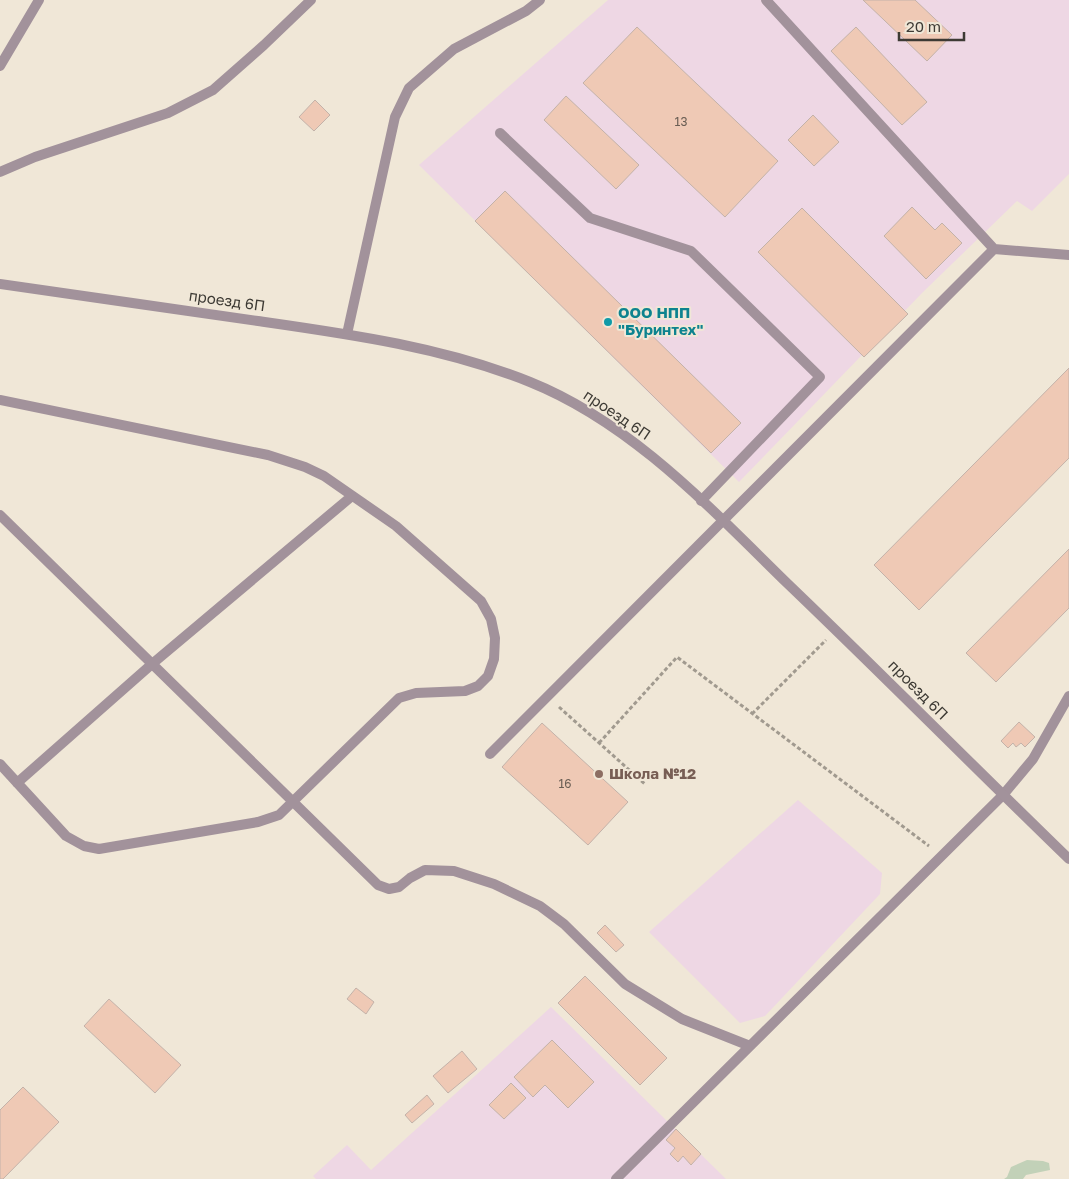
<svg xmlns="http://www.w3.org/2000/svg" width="1069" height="1179" viewBox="0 0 1069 1179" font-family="'Golos Text',sans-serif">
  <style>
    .industrial { fill: #eed7e4 }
    .green { fill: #c2d1b8 }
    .building { fill: #efc9b5; stroke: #c3b2a9 }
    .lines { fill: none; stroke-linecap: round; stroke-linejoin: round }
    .path { stroke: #a19a8f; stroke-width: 3; stroke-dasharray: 4 2.5; stroke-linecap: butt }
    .service { stroke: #a2929b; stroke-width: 10 }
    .minor { stroke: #a2929b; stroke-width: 10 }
    .culture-dot { fill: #0f9aa8; stroke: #f0e7d7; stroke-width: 2 }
    .education-dot { fill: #8d6e63; stroke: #f0e7d7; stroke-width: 2 }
    .labels { text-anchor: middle; stroke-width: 4; stroke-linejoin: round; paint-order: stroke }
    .number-label { font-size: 12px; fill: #6a5e54 }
    .street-label { font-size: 15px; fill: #3d3a34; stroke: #f0e7d7 }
    .culture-label { font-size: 15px; font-weight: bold; fill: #0d838f; stroke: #f0e7d7; text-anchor: start }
    .education-label { font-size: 15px; font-weight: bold; fill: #785e54; stroke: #f0e7d7; text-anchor: start }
  </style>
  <rect width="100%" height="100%" fill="#f0e7d7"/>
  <!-- industrial -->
  <path class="industrial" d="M608 0H1069V174L1032 211 1017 201 923 292 739 482 419 165Z
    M798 800 882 873 880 894 765 1016 740 1023 649 932Z
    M551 1007 726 1179H316L313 1176 347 1145 371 1170Z"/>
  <!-- green -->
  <path class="green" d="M1027 1160 1043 1161 1049 1163 1050 1170 1026 1175 1023 1179H1004L1007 1177 1011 1167Z"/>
  <!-- building -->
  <path class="building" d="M863 0H915L952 35 927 61Z
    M637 27 778 161 725 217 583 83Z
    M856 27 927 102 902 125 831 51Z
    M566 96 639 165 616 189 544 120Z
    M315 100 330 115 314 131 299 117Z
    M813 115 839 142 814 166 788 140Z
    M505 191 741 423 711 453 475 221Z
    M912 207 935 230 942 223 962 243 926 279 884 236Z
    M802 208 908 314 864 357 758 252Z
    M1069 368V458L919 610 874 565Z
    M1069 549V608L996 682 966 653Z
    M1019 722 1035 737 1025 747 1021 743 1016 747 1013 743 1008 748 1001 741Z
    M542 723 628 802 588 845 502 767Z
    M605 925 624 945 616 952 597 933Z
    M585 976 667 1058 640 1085 558 1003Z
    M356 988 374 1002 366 1014 347 999Z
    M109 999 181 1065 155 1093 84 1026Z
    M552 1040 594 1082 568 1108 545 1085 533 1097 514 1077Z
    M462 1051 477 1069 448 1093 433 1076Z
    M511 1083 526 1098 504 1119 489 1105Z
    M23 1087 59 1122 3 1179H0V1110Z
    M427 1095 434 1104 412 1123 405 1115Z
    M676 1129 701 1154 691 1165 683 1156 678 1162 670 1154 675 1148 666 1140Z"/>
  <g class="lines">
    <!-- path -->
    <path class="path" d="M559 707 646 785
      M752 714 826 640
      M599 743 677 657 929 846"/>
    <!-- service -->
    <path class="service" d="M766 0 994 249 1069 255
      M0 66 39 0
      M500 133 590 218 691 251 820 377 701 501
      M0 172 35 157 168 113 213 90 264 45 311 0
      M347 334 395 117 409 88 454 49 526 11 540 0
      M0 400 268 455 305 467 324 476 396 526 481 601 491 619 495 638 494 659 488 676 478 686 465 691 416 693 399 698 279 815 258 822 99 849 84 846 66 836 0 764
      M0 515 378 885 389 889 399 887 410 878 425 870 454 871 494 884 540 906 564 924 625 984 682 1019 750 1046
      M490 754 994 249
      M17 783 152 664 352 496
      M616 1179 1003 795 1033 759 1069 696"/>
    <!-- minor -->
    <path class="minor" d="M0 284C86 296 172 309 258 321 349 334 443 347 530 382 632 423 710 508 788 584 883 675 975 768 1069 859"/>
  </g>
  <!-- markers -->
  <circle class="culture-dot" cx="608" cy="322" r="5"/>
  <circle class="education-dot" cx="599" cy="774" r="5"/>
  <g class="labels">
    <!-- number labels -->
    <g class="number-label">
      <text x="681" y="126">13</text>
      <text x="565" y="788">16</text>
    </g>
    <!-- street labels -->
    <g class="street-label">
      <text transform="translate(227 301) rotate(8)" y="5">проезд 6П</text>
      <text transform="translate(617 415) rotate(34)" y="5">проезд 6П</text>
      <text transform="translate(918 690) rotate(45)" y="5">проезд 6П</text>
    </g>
    <!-- culture labels -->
    <g class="culture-label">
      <text x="618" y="318">ООО НПП<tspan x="618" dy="17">"Буринтех"</tspan></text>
    </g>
    <!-- education labels -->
    <g class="education-label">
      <text x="609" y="779">Школа №12</text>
    </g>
  </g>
  <!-- scale -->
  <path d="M899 32v8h65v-8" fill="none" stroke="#3d3a34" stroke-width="2.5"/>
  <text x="906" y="32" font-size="15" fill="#3d3a34" stroke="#f0e7d7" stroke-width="4" paint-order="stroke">20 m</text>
</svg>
